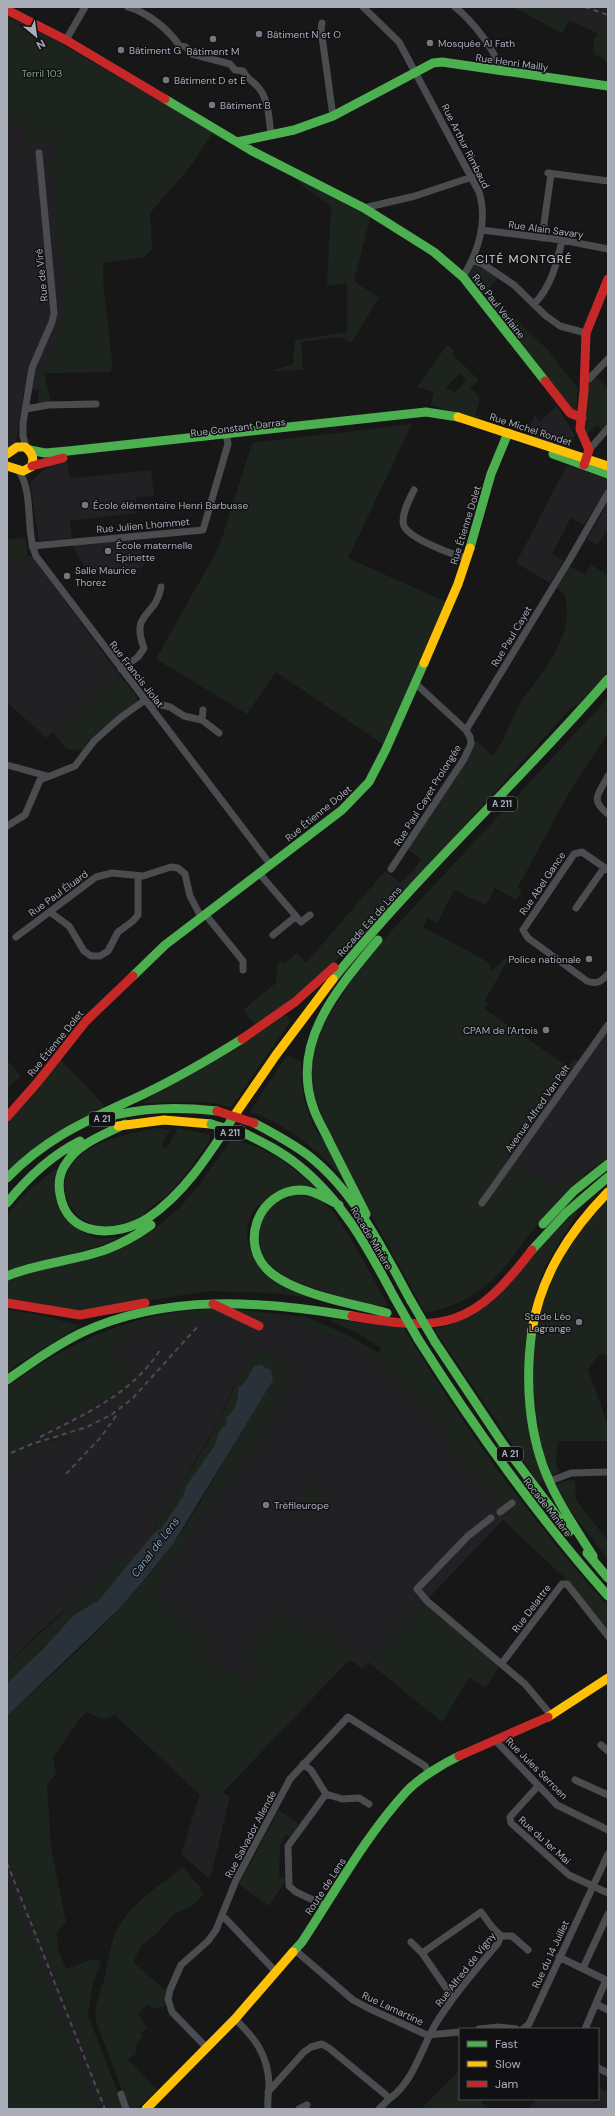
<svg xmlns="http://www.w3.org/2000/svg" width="615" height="2116" viewBox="0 0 615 2116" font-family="'DM Sans',sans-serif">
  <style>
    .built { fill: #212123 }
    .green { fill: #1d241e; fill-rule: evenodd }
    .water { fill: #2a3239 }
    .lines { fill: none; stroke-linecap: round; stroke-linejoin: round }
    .street { stroke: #4b4c50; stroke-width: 7 }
    .fast { stroke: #4caf50; stroke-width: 9 }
    .slow { stroke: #ffc107; stroke-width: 9 }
    .jam { stroke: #c62828; stroke-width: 9 }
    .rail { stroke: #4b4c4f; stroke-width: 2; stroke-dasharray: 5 4; stroke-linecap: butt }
    .fast-bridge { stroke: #4caf50; stroke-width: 9 }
    .jam-bridge { stroke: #c62828; stroke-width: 9 }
    .poi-dot { fill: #757880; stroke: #111113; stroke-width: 1.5 }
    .labels { text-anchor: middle; stroke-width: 3; stroke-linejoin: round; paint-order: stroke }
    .shield { fill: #111113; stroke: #7b7e86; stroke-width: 1 }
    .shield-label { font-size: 9px; font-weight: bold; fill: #a8adb8 }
    .poi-label { font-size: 10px; fill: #a8adb8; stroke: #111113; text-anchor: start }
    .street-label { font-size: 10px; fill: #a8adb8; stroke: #111113 }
    .park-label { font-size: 10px; fill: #7fa381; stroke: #111113 }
    .water-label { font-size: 11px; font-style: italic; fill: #7f9bb3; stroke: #111113 }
    .quarter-label { font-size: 12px; letter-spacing: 1px; fill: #c9ccd4; stroke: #111113 }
  </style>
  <rect width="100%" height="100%" fill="#171717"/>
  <!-- built -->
  <path class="built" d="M513 7H608V40L599 35V34L541 7Z
    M78 99 111 372 44 373 46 389 24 391 16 442 7 450V117L27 130Z
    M557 406 575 435 570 450 526 435 535 415 540 421Z
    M68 462 69 475 75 478 151 470 154 496 136 497 137 513 70 521 72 538 39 541 30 482 51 464Z
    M567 465 608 479V529L597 545 587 539 605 508 597 504 584 525 571 518 552 554 563 561 550 583 516 563Z
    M130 540 148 558 142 568 88 573 72 545Z
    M7 555 22 565 26 557 32 556 121 677 46 738 7 702Z
    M608 1025V1158L583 1175 580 1171 554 1190 506 1155 574 1059 582 1062Z
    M277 1317 302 1323 360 1347 400 1384 439 1424 451 1447 488 1484 491 1496 509 1500 515 1507 362 1669 353 1661 345 1663 223 1792 230 1797 210 1879 181 1854 200 1794 115 1715 151 1591 255 1443 289 1375 282 1371 262 1348 234 1385 219 1421 180 1486 156 1522 155 1532 130 1564 121 1558 94 1585 37 1634 7 1665V1465L33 1451 71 1436 51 1440 7 1457V1452L116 1393 146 1362 129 1379 110 1341 138 1331 168 1324 180 1330 193 1320 199 1319Z
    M7 1855 108 2109H99L23 1923 7 1883Z
    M598 2087 608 2092V2109H528L537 2099H598Z"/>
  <!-- green -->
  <path class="green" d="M513 7H541L570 20 562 33Z
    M7 16 55 40 176 110 371 215 354 281 379 298 351 343 341 337 301 342 303 370 271 371 293 364 295 340 347 332V283L327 286 331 206 303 186 297 179 212 134 190 167 150 213 152 249 145 257 103 263V279L112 361 111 372 44 373 51 403 38 405 40 374 63 321V278H66V275H63L51 163C57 155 56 149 51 141L42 138 34 142 30 147H26L27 130 7 117Z
    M583 21 601 26 608 34V67L604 59 594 54 593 39 599 34 580 25Z
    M474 264 482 266 498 277 487 292 548 350 578 389 576 411H570L468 277 470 270Z
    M447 345 455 351 452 354 479 380 470 388C483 399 480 400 475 415L480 417 479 420 431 405 434 392 417 387ZM459 374 466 380 455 393 446 388Z
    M596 377 608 389V423L602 430 597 425 587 434 584 428 588 385Z
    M412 424 348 558 446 602 383 744 276 672 247 714 156 659 220 545 252 443Z
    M25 538 27 554 22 565 7 555V539Z
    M591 565 608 575V672L579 704 571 708 375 924 319 977 257 1027 243 1010 276 983 278 961 285 963 297 953 306 963 385 871 400 883 414 870 421 859 406 848 461 766 475 740 493 756C507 738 508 724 518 707 536 678 562 654 567 618 568 611 566 602 565 594L557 588 570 566 585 575Z
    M121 677 137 697V701L89 740 83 750 66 749 53 732Z
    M608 698V733L570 791 518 887 522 890 516 900 495 888 486 905 454 890 437 923 427 918 423 927 488 962 491 971 506 958 508 960 485 1000 488 1003 485 1009 568 1067 506 1155 554 1190 580 1171 584 1177C572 1188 559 1199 549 1211 505 1261 496 1298 425 1313L365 1204 313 1097 310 1060 320 1029 355 975 385 938Z
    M282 1016H288L291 1021 231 1107 207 1102 144 1103 154 1093Z
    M287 1055 301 1061C300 1089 305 1113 320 1137L323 1136 344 1178C317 1151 287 1124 250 1112Z
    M60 1059 103 1104 104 1108 7 1171V1123L38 1090Z
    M7 1060 21 1076 7 1088Z
    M158 1128 170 1130 162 1145 166 1149 178 1128 210 1135 209 1142C197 1158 186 1176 172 1190 166 1197 158 1202 151 1207 146 1212 140 1218 134 1221 130 1223 122 1223 117 1225 67 1234 45 1176 86 1151 107 1138 134 1132 158 1128Z
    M231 1140C266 1145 290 1165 315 1187L257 1206C246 1220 243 1240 254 1255L314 1298 272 1293 208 1291 84 1311 7 1299V1280L154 1230 178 1209 197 1188Z
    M57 1168 55 1181 79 1230 98 1239 120 1237 102 1245 7 1273C7 1261 4 1225 8 1216 15 1199 42 1180 57 1168Z
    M293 1195C302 1196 314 1196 322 1201 341 1213 376 1285 389 1307L352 1301 288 1279 262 1259 257 1231 269 1206Z
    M608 1195V1356L599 1354 588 1369 608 1426V1441H558L556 1463 559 1472 551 1476 540 1442 532 1390 533 1338 547 1287 564 1249Z
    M576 1211 578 1212 544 1268 531 1310 525 1347 544 1481 539 1484 434 1329 452 1325 546 1241Z
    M225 1308 306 1317 344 1333 379 1353 381 1348 363 1336 330 1321 331 1319 404 1328C463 1427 531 1520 608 1606V1632L566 1579 502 1519 509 1514 515 1507 509 1500 500 1504 491 1496 488 1484 451 1447 439 1424 400 1384 360 1347 302 1323 277 1317 199 1319 193 1320 180 1330 168 1324 138 1331 110 1342 129 1379 150 1358 133 1379 116 1393 7 1452V1387C50 1356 91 1333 143 1319 169 1311 197 1310 225 1308Z
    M7 1309 45 1316 80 1326 15 1366 7 1374Z
    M262 1348 286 1358 282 1371 289 1375 255 1443 151 1591 210 1646V1652L203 1663 231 1673 249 1684 263 1669 245 1652 282 1612 310 1639 320 1628 351 1658 211 1805 115 1715C104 1722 98 1718 87 1712L80 1718 53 1758 56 1773 47 1785 51 1848 66 1922 57 1933 58 1949 66 1969 94 1959 101 1961 92 1988 88 2015 124 2109H108L7 1855V1716C65 1663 127 1609 173 1544 211 1490 240 1429 271 1370L261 1365 254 1366 245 1382 238 1388C239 1397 235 1411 227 1416L226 1424 218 1433 215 1445 186 1486 183 1496 161 1529 155 1532C156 1514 172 1500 181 1485 194 1464 208 1443 219 1421 230 1401 241 1360 262 1348Z
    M74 1435 33 1451 7 1465V1457C29 1447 50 1440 74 1435Z
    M575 1480 576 1500 608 1541V1559L571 1511 555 1485 565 1481Z
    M314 1486 327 1498 315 1511 302 1499Z
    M121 1558 130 1564 99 1600 74 1615 43 1649 7 1683V1665C44 1628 85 1595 121 1558Z
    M426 1602 500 1666 486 1687 469 1678 442 1722 368 1662Z
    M279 1810 299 1824 290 1837 286 1834 280 1845 279 1877H285L284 1883 269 1906 239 1884Z
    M183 1867 200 1887 203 1895 192 1906 175 1913 157 1933 141 1946 133 1962 165 1990V2007L153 2008 147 2005 138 2014 147 2028 140 2033 143 2037 135 2045 137 2053 128 2060 157 2090 137 2109H129L96 2021C94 2003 100 1995 104 1979 107 1964 110 1948 115 1934 127 1905 160 1886 183 1867Z
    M7 1883 99 2109H7Z
    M460 2070V2099H484L481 2102 489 2109H421Z"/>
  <!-- water -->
  <path class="water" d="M261 1365 271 1370 273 1380 173 1544 141 1584 119 1609 7 1716V1683L43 1649 74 1615 99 1600 155 1532 161 1529 183 1496 186 1486 215 1445 218 1433 226 1424 227 1416C235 1411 239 1397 238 1388L245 1382 254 1366Z"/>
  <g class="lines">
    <!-- street -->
    <path class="street" d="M128 7C147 12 168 29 179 45L186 47 192 54 230 64 235 70 243 71C247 79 253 81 258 87 269 99 269 120 271 135
      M363 7 399 42 479 192C488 221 478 252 463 277
      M455 7C470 19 498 51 499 71
      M322 23 321 29 333 116
      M66 40 85 7
      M548 173 608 181
      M364 208 415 196 472 177
      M481 230 562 240 608 249
      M542 238 551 174
      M473 260 483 264 514 285 546 316 560 326 586 333
      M534 304C551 287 557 263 562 240
      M584 379H589L608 359
      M26 409 48 405 96 404
      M26 447 23 436V423L32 368 52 322 54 313 39 153
      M589 450 608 428
      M19 471C34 494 25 530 36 556L270 864
      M414 490C410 498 400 516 404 526 410 539 453 555 467 558
      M32 546 203 530 228 444 226 433
      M121 669 138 657 144 648C130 611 156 618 161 587
      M150 706 154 703 170 707 184 716 202 720 219 733
      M202 720 203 710
      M466 730 570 559 608 493
      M7 765 47 776
      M608 776C599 794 589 799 608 814
      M7 826 25 815 40 780 75 766 94 741 120 718 145 700
      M391 869 464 759 471 744 470 737 466 730 415 683
      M608 870 582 852 574 854 523 930 528 938 587 981C597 985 602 981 608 974
      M259 873 301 922 310 915
      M576 908 604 868
      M50 912 69 926 84 951 91 956H100L108 951 118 932 133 921 138 915V876
      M205 914 243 961V970
      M273 935 295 917
      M16 937 96 877 112 873 143 876 171 867 178 868 185 874 190 896 201 917
      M482 1203 608 1025
      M553 1480 571 1473 608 1472
      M500 1512 512 1503
      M491 1518 468 1536 417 1589 427 1601 525 1684 551 1715
      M502 1663 562 1584H567L608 1636
      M495 1740 557 1805 608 1830
      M601 1745 608 1751
      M303 1764 311 1770 326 1794 342 1799 359 1798 369 1804
      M575 1780 608 1795
      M538 1786 510 1817 511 1823 569 1875 608 1893
      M326 1906 296 1892 289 1886 288 1846 326 1794
      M222 1915 276 1972
      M501 1936H512L528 1950
      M411 1942 422 1953 453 1998
      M295 1950 353 2000 368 2008 427 2035 460 2032
      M422 1953 481 1912 492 1927 501 1936
      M559 1957 606 1980 585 2029
      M583 1968 608 1914
      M596 2004 608 2010
      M235 2019C255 2038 268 2055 269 2084 269 2092 267 2100 268 2109
      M479 2029 498 2027 516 2029
      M523 2029 529 2024 608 1854
      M207 2048 172 2012 168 1999 170 1990 181 1965 208 1941 216 1930 236 1880 290 1779 348 1717 425 1766 429 1773
      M598 2068 608 2073
      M268 2092 304 2052 311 2047 322 2044 329 2048 386 2095 389 2099 379 2109
      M121 2094 126 2109
      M389 2099C413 2083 421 2049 435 2025 453 1995 476 1970 498 1943L501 1936
      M299 2109 307 2105"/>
    <!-- fast -->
    <path class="fast" d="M165 99 252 151 364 208 434 252 463 277 545 381
      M237 142 294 130 333 116 433 63 442 62 608 86
      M30 450 45 453 68 451 426 412 458 417
      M553 454 608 474
      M470 548 491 474 508 433
      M133 976 165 945 342 810 369 782 386 749 424 663
      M333 979C419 873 519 782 608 679
      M104 1118C142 1107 178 1107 217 1111
      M254 1123C273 1133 292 1143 309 1156 356 1193 383 1250 411 1301
      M125 1124C106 1134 79 1143 67 1162 60 1171 58 1183 60 1194 67 1238 117 1238 148 1218 185 1193 210 1153 234 1116
      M246 1134C264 1143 282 1152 298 1165 342 1200 368 1248 394 1297
      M7 1178C49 1135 91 1119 144 1094 177 1078 210 1059 242 1039
      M7 1203C28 1177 50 1156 80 1141
      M339 1205C327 1199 314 1190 300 1190 258 1191 238 1245 270 1272 295 1294 354 1304 387 1313
      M364 1219 366 1214C354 1190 342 1167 330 1143 325 1131 317 1120 313 1107 290 1042 339 987 378 940
      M543 1224 574 1191 608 1164
      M532 1250 566 1213 608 1177
      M7 1276C39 1263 73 1261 105 1250 121 1244 137 1235 151 1225
      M532 1330C525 1380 528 1436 550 1483 561 1508 578 1532 593 1556V1560
      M418 1339C475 1429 537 1516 608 1596
      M435 1342 503 1444 569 1532
      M7 1380C31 1363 55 1346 81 1333 166 1293 262 1301 352 1316
      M587 1553 608 1578
      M293 1952 302 1942C335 1892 365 1837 406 1792 418 1779 442 1764 459 1756"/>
    <!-- slow -->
    <path class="slow" d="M458 417 608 466
      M7 454 17 447H25C32 452 35 459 31 467L23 471 7 466
      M424 663 458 584 470 548
      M234 1116 276 1055 333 979
      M118 1126 164 1120 211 1124
      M532 1330C541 1275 570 1231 608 1192
      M548 1717 608 1678
      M146 2109 235 2019 293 1952"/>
    <!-- jam -->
    <path class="jam" d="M7 10 66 40 165 99
      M545 381 570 413 582 418
      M584 465 589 450 580 429 584 391 586 333 608 279
      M32 466 63 458
      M242 1039 295 1002 334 967
      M7 1117 37 1083 86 1021 133 976
      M7 1303 80 1315 145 1303
      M213 1304 259 1326
      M352 1316C446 1333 474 1326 532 1250
      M459 1756 548 1717"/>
    <!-- rail -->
    <path class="rail" d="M585 7 608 15
      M40 1437C85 1414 132 1394 160 1350
      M11 1453 32 1444 87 1427 111 1415 132 1399 199 1325
      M66 1474 101 1437 118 1413
      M7 1863 105 2109"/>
    <!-- fast-bridge -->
    <path class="fast-bridge" d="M211 1124 246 1134
      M394 1297 418 1339
      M411 1301 435 1342"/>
    <!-- jam-bridge -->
    <path class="jam-bridge" d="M217 1111 254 1123"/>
  </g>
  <!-- markers -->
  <g class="poi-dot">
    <circle cx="259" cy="34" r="4"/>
    <circle cx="213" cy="39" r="4"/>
    <circle cx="430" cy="43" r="4"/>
    <circle cx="121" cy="50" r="4"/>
    <circle cx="166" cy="80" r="4"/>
    <circle cx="212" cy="105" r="4"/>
    <circle cx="85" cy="505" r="4"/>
    <circle cx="108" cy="551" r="4"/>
    <circle cx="67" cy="576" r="4"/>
    <circle cx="589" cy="959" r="4"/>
    <circle cx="546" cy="1030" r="4"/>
    <circle cx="579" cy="1322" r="4"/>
    <circle cx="266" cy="1505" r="4"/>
  </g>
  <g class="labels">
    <!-- shield labels -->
    <g class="shield">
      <rect x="487" y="797" width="30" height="14" rx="3"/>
      <rect x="89" y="1112" width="26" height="14" rx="3"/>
      <rect x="215" y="1126" width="30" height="14" rx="3"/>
      <rect x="497" y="1447" width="26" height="14" rx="3"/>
    </g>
    <g class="shield-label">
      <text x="502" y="807">A 211</text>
      <text x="102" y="1122">A 21</text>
      <text x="230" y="1136">A 211</text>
      <text x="510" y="1457">A 21</text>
    </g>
    <!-- poi labels -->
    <g class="poi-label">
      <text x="267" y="38">Bâtiment N et O</text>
      <text x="438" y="47">Mosquée Al Fath</text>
      <text x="129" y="54">Bâtiment G</text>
      <text x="213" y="55" text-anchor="middle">Bâtiment M</text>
      <text x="174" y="84">Bâtiment D et E</text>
      <text x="220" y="109">Bâtiment B</text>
      <text x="93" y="509">École élémentaire Henri Barbusse</text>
      <text x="116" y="549">École maternelle<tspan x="116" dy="12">Epinette</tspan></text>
      <text x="75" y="574">Salle Maurice<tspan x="75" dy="12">Thorez</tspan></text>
      <text x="581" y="963" text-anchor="end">Police nationale</text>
      <text x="538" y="1034" text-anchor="end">CPAM de l'Artois</text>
      <text x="571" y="1320" text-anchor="end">Stade Léo<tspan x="571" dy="12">Lagrange</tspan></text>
      <text x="274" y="1509">Tréfileurope</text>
    </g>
    <!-- street labels -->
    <g class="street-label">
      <text transform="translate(512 62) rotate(8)" y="4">Rue Henri Mailly</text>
      <text transform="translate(466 146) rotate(63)" y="4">Rue Arthur Rimbaud</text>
      <text transform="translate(546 229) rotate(8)" y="4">Rue Alain Savary</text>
      <text transform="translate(41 275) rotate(-96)" y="4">Rue de Viré</text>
      <text transform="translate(499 306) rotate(52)" y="4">Rue Paul Verlaine</text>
      <text transform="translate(238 427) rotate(-7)" y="4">Rue Constant Darras</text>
      <text transform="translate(531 429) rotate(18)" y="4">Rue Michel Rondet</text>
      <text transform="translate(143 525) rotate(-5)" y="4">Rue Julien Lhommet</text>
      <text transform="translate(465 525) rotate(-73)" y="4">Rue Étienne Dolet</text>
      <text transform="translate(511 636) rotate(-59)" y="4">Rue Paul Cayet</text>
      <text transform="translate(137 674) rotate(52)" y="4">Rue Francis Jiolat</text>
      <text transform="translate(427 795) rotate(-58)" y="4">Rue Paul Cayet Prolongée</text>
      <text transform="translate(318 813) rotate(-39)" y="4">Rue Étienne Dolet</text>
      <text transform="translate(542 883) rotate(-56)" y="4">Rue Abel Gance</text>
      <text transform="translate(58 893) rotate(-36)" y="4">Rue Paul Éluard</text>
      <text transform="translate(369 921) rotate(-48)" y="4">Rocade Est de Lens</text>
      <text transform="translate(55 1043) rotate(-51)" y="4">Rue Étienne Dolet</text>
      <text transform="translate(537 1108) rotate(-55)" y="4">Avenue Alfred Van Pelt</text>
      <text transform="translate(372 1238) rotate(59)" y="4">Rocade Minière</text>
      <text transform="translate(548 1507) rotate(52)" y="4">Rocade Minière</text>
      <text transform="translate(531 1608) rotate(-53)" y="4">Rue Delattre</text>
      <text transform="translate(537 1768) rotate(45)" y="4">Rue Jules Serroen</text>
      <text transform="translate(250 1834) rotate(-62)" y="4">Rue Salvador Allende</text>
      <text transform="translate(545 1840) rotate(42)" y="4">Rue du 1er Mai</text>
      <text transform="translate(325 1886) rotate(-57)" y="4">Route de Lens</text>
      <text transform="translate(550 1954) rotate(-65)" y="4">Rue du 14 Juillet</text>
      <text transform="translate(465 1969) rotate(-52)" y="4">Rue Alfred de Vigny</text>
      <text transform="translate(393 2008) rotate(25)" y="4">Rue Lamartine</text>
    </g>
    <!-- park labels -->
    <g class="park-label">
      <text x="42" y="77">Terril 103</text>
    </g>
    <!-- water labels -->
    <g class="water-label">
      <text transform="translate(155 1547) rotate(-53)" y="4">Canal de Lens</text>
    </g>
    <!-- quarter labels -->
    <g class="quarter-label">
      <text x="524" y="263">CITÉ MONTGRÉ</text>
    </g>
  </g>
  <!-- border -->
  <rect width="615" height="2116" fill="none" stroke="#a8adb8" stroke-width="16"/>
  <!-- legend -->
  <rect x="459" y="2028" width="140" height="72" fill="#111113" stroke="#4d4f55"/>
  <rect x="467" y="2041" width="20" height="6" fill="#4caf50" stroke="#4d4f55"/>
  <text x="495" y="2048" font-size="12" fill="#a8adb8">Fast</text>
  <rect x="467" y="2061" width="20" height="6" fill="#ffc107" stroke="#4d4f55"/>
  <text x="495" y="2068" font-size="12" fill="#a8adb8">Slow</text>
  <rect x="467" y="2081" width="20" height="6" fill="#c62828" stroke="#4d4f55"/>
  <text x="495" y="2088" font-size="12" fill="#a8adb8">Jam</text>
  <!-- north arrow -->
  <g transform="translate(36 36) rotate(151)" stroke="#111113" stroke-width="3" paint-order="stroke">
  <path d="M0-3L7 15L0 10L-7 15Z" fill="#a8adb8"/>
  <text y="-6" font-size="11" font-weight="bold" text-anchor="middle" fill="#a8adb8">N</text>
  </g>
</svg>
